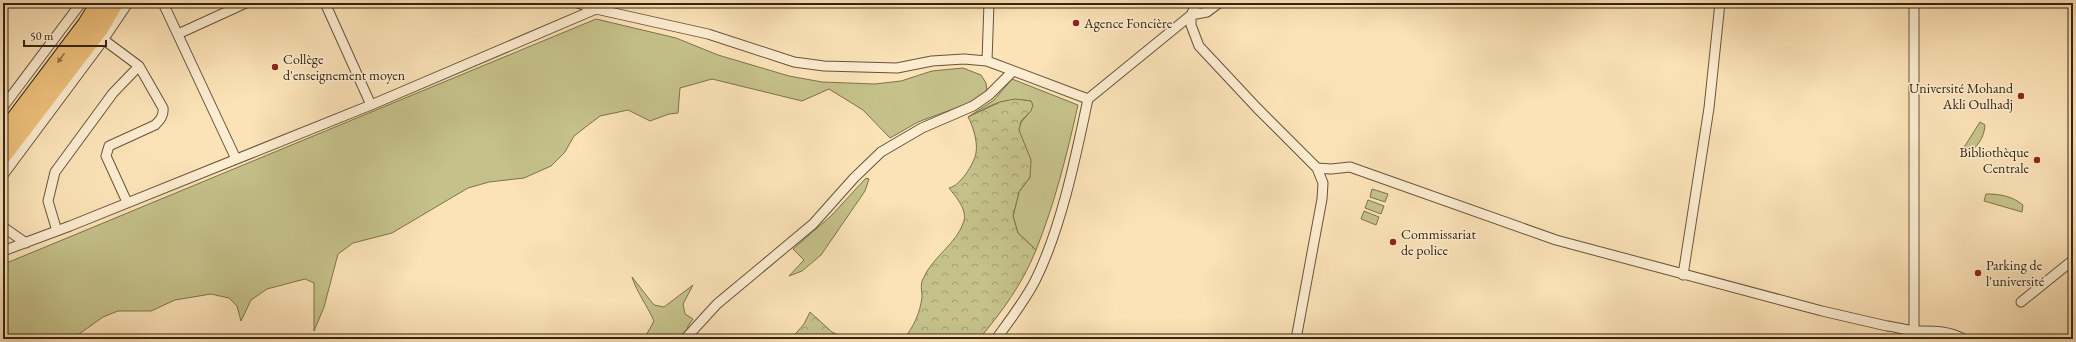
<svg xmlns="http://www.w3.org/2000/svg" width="2076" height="342" viewBox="0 0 2076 342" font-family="'EB Garamond',serif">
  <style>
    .green { fill: #c5c18a; stroke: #7e724c }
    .forest { fill: url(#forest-crowns); stroke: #7e724c }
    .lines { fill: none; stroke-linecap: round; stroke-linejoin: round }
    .street-casing { stroke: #675438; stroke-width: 11 }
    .highway-casing { stroke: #36240e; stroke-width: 18 }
    .street { stroke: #fcecd0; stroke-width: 9 }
    .highway { stroke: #eec17c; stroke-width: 16 }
    .oneway { fill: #927245 }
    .poi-dot { fill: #8f2418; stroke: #fcecd0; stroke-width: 1.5 }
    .labels { text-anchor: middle; stroke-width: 3; stroke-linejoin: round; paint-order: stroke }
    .poi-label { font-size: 14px; fill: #36240e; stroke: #fcecd0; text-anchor: start }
  </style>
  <defs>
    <pattern id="forest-crowns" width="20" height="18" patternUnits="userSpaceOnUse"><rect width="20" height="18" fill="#c5c18a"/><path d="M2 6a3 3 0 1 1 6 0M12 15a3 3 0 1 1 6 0" fill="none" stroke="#a19d6f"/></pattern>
  </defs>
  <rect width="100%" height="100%" fill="#fbe2b7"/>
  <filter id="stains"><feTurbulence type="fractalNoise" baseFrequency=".005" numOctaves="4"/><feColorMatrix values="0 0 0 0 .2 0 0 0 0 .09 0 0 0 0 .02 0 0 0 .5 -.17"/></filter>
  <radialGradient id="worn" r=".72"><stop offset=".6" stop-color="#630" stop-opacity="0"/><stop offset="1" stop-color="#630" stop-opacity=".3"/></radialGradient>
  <!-- green -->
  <path class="green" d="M596 19 676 38 718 55 789 76 822 82 875 84 901 81 932 71 963 68 981 75 986 83 987 91 972 102 918 122 890 138 863 110 829 89 802 101 712 79 680 88 678 113 669 114 650 121 628 110 600 116 574 136 565 152 551 166 524 178 489 182 468 188 392 233 353 243 338 254 324 307 314 331V283L305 279 267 289 251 300 241 321 237 306 229 298 211 294 175 300 151 311H118L103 317 72 339H3V262H9Z
    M1012 79 1078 105C1067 154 1055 203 1036 250L1018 233 1013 216 1019 192 1030 177C1029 168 1029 157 1026 149 1018 128 1014 129 1031 111V101C1003 97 992 105 968 117L994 100Z
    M1980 122 1985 125C1984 139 1977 147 1966 155L1961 152Z
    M866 178 869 179 865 191 821 255 802 271 789 276 804 260 793 249 831 216Z
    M1372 189 1388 194 1385 202 1370 197Z
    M1986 194C2000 194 2012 196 2023 205L2022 212 1984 201Z
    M1368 200 1384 206 1381 214 1365 208Z
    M1364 211 1379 217 1376 225 1361 219Z
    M632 277 654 305 664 307 693 285 683 304 685 314 693 319 688 326 686 339H644L654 321C647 305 637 293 632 277Z"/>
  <!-- forest -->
  <path class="forest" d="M1015 99 1031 101 1033 105 1031 111 1021 121 1019 130 1031 160 1030 177 1019 192 1013 216 1018 233 1036 250C1023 283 1002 312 979 339H904C914 326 920 313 922 297 922 291 920 284 923 279 932 257 957 244 964 221 967 209 956 197 949 188 960 186 974 164 976 153 978 142 973 126 968 117L1000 102Z
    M810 312 832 332 847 339H791L804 324Z"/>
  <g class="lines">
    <!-- street casing -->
    <g class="street-casing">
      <path id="street" d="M163 3 236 159
        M325 3 371 105
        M578 3 596 9 708 34 794 62 824 66 897 68 932 61 964 59 987 61 1088 99 1191 15 1207 12 1219 3
        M1197 3 1191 15V25L1199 46 1257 108 1317 168 1323 183 1322 199 1296 339
        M1914 3V331
        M178 34 246 3
        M104 40 139 66 163 108C164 116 160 120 155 125L109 146 106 156 127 202
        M987 61 989 3
        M3 107 81 3
        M1317 168 1331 169 1350 167 1556 240 1822 311 1887 326C1896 327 1906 330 1915 331 1933 331 1947 330 1964 339
        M3 175 99 46 128 3
        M3 227 26 243
        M57 231 48 201 55 172 113 93 139 66
        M3 251 70 226 371 105 596 9
        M1683 275 1709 108 1720 3
        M2021 302 2073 260
        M685 339 717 304 813 224 854 178 881 152 922 128 973 106 989 95 1013 71
        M996 339C1010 320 1024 302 1035 281 1061 229 1076 156 1088 99"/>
    </g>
    <!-- highway casing -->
    <g class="highway-casing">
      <path id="highway" d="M3 134 86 24 99 3
        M3 156 100 29 115 3"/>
    </g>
    <!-- street -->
    <use href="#street" class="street"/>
    <!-- highway -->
    <use href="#highway" class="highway"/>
  </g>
  <!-- one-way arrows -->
  <defs><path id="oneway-solid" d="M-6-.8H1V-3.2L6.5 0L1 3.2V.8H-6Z"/></defs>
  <use class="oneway" href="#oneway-solid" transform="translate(61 58) rotate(126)"/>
  <!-- markers -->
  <g class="poi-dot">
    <circle cx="1076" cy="23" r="4"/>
    <circle cx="275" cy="67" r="4"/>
    <circle cx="2021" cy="96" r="4"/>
    <circle cx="2037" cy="160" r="4"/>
    <circle cx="1393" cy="242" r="4"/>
    <circle cx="1978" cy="273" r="4"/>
  </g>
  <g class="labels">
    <!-- poi labels -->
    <g class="poi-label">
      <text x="1084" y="28">Agence Foncière</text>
      <text x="283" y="64">Collège<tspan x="283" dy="16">d'enseignement moyen</tspan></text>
      <text x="2013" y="93" text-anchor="end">Université Mohand<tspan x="2013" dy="16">Akli Oulhadj</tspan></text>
      <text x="2029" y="157" text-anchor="end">Bibliothèque<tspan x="2029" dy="16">Centrale</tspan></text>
      <text x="1401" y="239">Commissariat<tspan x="1401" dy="16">de police</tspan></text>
      <text x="1986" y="270">Parking de<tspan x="1986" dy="16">l'université</tspan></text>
    </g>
  </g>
  <!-- margin -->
  <rect width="2076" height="342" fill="none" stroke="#fbe2b7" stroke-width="16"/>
  <rect x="4" y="4" width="2068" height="334" fill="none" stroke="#36240e" stroke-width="2"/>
  <rect x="8" y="8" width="2060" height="326" fill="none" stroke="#36240e"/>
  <!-- scale -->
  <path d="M24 40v6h82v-6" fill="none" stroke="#36240e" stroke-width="2"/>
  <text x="30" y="40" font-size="12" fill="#36240e" stroke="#fcecd0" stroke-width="3" paint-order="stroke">50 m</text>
  <rect width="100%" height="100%" filter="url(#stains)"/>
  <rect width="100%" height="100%" fill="url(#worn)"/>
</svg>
